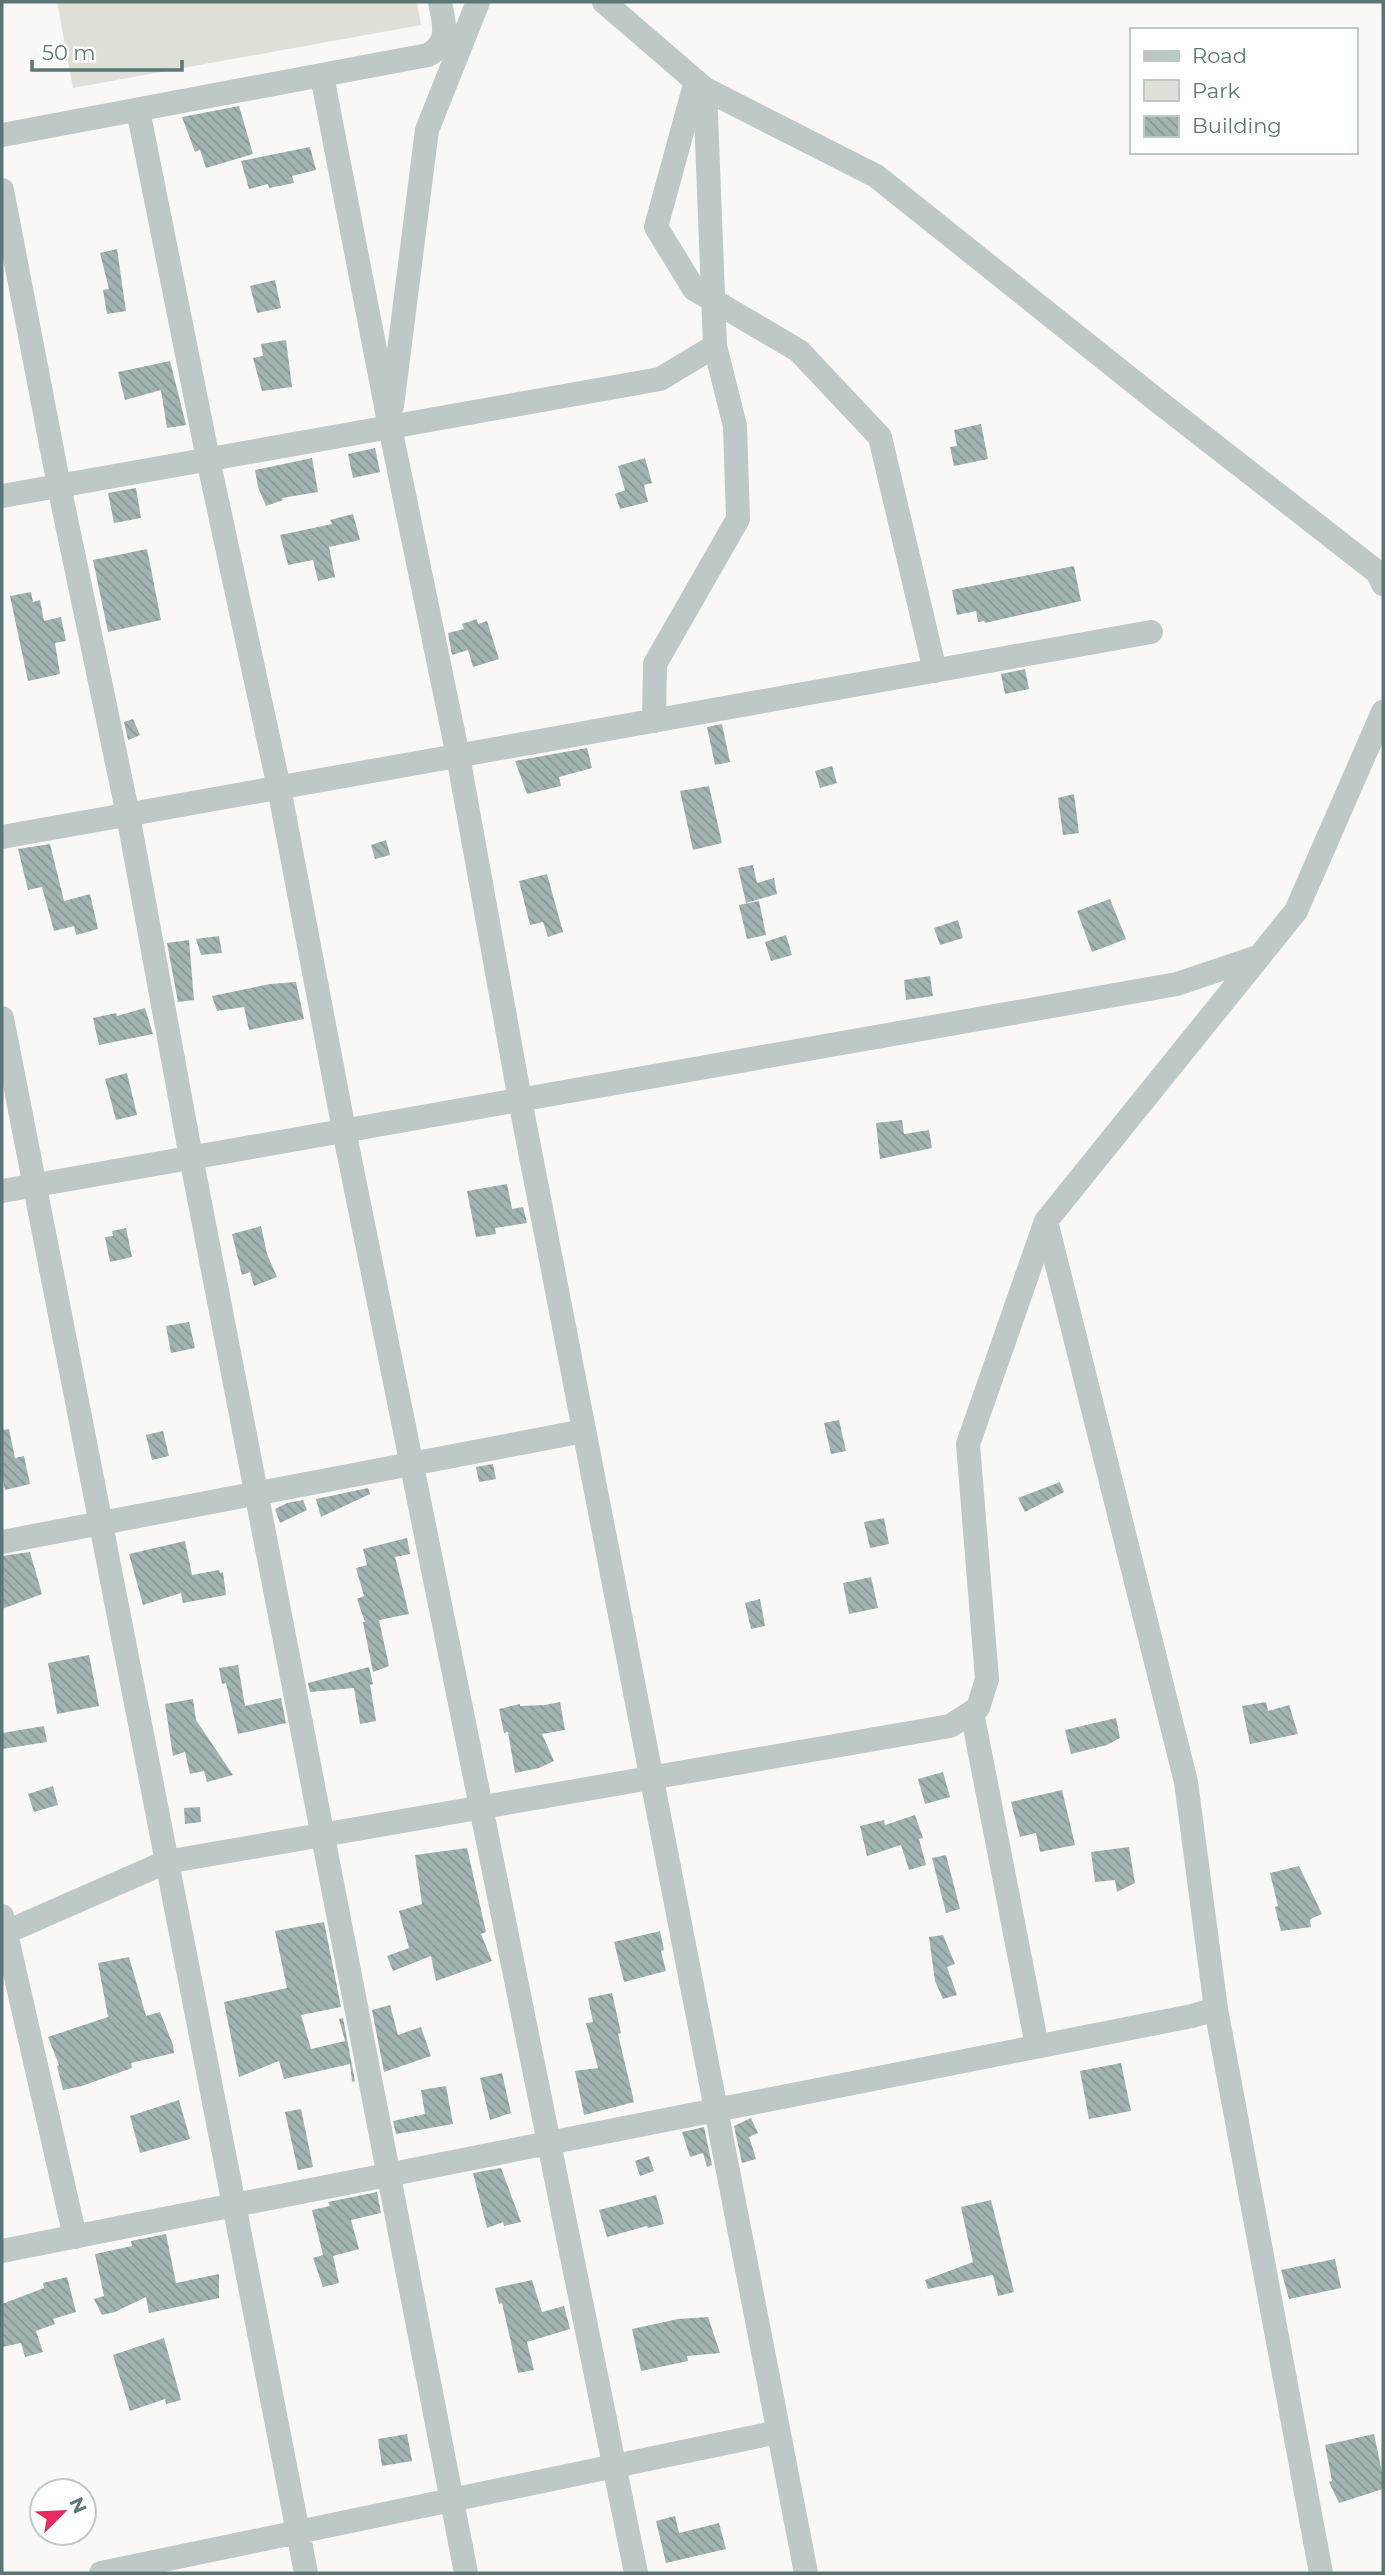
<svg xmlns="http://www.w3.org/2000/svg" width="1385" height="2575" viewBox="0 0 1385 2575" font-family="Montserrat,sans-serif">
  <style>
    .park { fill: #dedfd6 }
    .building { fill: url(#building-back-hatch) }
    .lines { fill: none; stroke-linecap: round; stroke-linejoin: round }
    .minor { stroke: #bec8c7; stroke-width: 24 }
  </style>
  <defs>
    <pattern id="building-back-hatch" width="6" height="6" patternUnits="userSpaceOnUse" patternTransform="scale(1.75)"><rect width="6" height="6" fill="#a2b4b2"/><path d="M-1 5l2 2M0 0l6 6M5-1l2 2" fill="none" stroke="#879795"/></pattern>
  </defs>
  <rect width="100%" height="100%" fill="#faf8f7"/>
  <!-- park -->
  <path class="park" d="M57 2H417L421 25 73 88Z"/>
  <!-- building -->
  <path class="building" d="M239 106 253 154 206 168 200 150 195 152 182 117Z
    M310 147 316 170 292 176 294 183 269 188 268 184 249 189 241 161Z
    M117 249 126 311 107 314 103 290 109 289 100 253Z
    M275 280 281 308 257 313 250 286Z
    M286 340 292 387 262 391 253 358 263 356 261 344Z
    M170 361 186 425 167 428 161 390 125 400 118 372Z
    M981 424 988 459 954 466 950 447 957 446 954 430Z
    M375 448 380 472 353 478 348 454Z
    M312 458 318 492 282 498 283 500 266 506 258 487 255 470Z
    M645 458 652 483 644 485 648 502 620 509 615 494 625 490 618 466Z
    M136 488 141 518 114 523 108 493Z
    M353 514 360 540 329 547 335 577 318 581 313 560 288 565 280 535 332 524 330 520Z
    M147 549 161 620 108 632 93 560Z
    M1074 566 1081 601 985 623 984 621 978 622 976 611 957 615 952 590Z
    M31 592 33 602 40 600 44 621 61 617 66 641 55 643 60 674 28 681 10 596Z
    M477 619 478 624 487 621 499 659 473 667 468 650 452 655 448 633 464 629 462 624Z
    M1025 669 1029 689 1005 694 1001 674Z
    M133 719 140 735 128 740 124 722Z
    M722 724 730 762 715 765 707 727Z
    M587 748 592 768 559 777 561 786 527 794 515 761Z
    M832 766 837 783 820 788 815 771Z
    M709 786 722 843 693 850 680 791Z
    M1074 794 1079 833 1063 835 1058 798Z
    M386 840 390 855 375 859 371 845Z
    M50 844 64 901 90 894 98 929 76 935 74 926 54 931 42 887 28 890 18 849Z
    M753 865 757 883 774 878 777 894 746 903 738 868Z
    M547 874 563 932 548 937 543 922 530 925 519 881Z
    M1110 899 1126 939 1092 952 1077 911Z
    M759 901 766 935 747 939 739 905Z
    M958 920 963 938 940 945 934 928Z
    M786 935 792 955 771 961 765 942Z
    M219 936 222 953 201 955 196 939Z
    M189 940 194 1000 178 1002 167 943Z
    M930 976 933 996 906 1000 904 980Z
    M296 982 304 1019 249 1030 244 1007 217 1011 212 996 270 984Z
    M145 1008 153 1034 99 1045 93 1018 116 1013 117 1016Z
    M127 1073 137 1115 116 1120 105 1079Z
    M902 1120 904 1134 929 1130 932 1148 880 1159 876 1123Z
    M507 1184 512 1209 523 1207 527 1223 495 1228 496 1234 476 1237 467 1191Z
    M261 1226 267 1254 277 1277 254 1286 250 1272 242 1275 232 1234Z
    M126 1228 132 1257 110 1262 105 1237 113 1236 112 1231Z
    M189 1322 195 1348 171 1353 166 1326Z
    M839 1420 846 1451 831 1454 824 1423Z
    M9 1429 15 1458 24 1456 30 1484 5 1490 2 1476V1430Z
    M163 1431 169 1456 152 1460 146 1435Z
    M493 1464 496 1479 479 1482 476 1467Z
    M1060 1482 1064 1492 1025 1512 1018 1498Z
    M368 1488 370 1494 321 1517 316 1499Z
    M303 1500 307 1510 280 1523 275 1509 287 1503Z
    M884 1518 889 1544 870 1548 864 1522Z
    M407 1538 410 1554 395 1557 409 1614 379 1620 389 1666 373 1672 363 1622H365L357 1599 364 1596 356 1568 367 1565 363 1549Z
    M185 1541 192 1575 219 1570 220 1573 223 1572 226 1595 183 1603 181 1593 143 1605 129 1554Z
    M30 1552 42 1594 2 1609V1556Z
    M871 1577 878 1608 849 1614 843 1583Z
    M760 1599 765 1626 751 1629 745 1603Z
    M89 1655 99 1706 57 1714 48 1663Z
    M238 1665 245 1706 281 1698 286 1723 238 1734 226 1683 222 1684 219 1668Z
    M369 1667 373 1684 370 1685 376 1721 360 1724 354 1688 310 1692 308 1683Z
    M193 1699 196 1720 233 1775 207 1782 204 1771 190 1774 185 1752 173 1756 165 1704Z
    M560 1702 565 1730 542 1734 554 1761 539 1768 515 1773 508 1732 504 1733 499 1709 520 1704V1706L545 1705Z
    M1266 1702 1268 1711 1289 1705 1298 1734 1250 1744 1242 1706Z
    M1116 1718 1120 1738 1107 1745 1071 1754 1065 1730Z
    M44 1726 47 1742 2 1749V1733Z
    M943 1772 950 1797 925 1804 918 1779Z
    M53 1786 58 1805 34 1812 28 1794Z
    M1062 1790 1075 1845 1040 1852 1036 1833 1020 1837 1011 1802Z
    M200 1807 201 1822 185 1824 184 1808Z
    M915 1815 923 1838 919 1839 926 1865 909 1870 901 1845 867 1856 860 1826 884 1820 885 1825Z
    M1129 1847 1135 1883 1117 1892 1115 1880 1095 1882 1091 1852Z
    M467 1848 486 1932 481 1934 492 1961 436 1981 431 1956 393 1971 387 1956 409 1948 399 1911 422 1904 415 1855Z
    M946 1855 960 1909 946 1913 932 1858Z
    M1299 1866 1322 1914 1310 1919 1311 1927 1281 1931 1275 1907 1278 1906 1270 1873Z
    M324 1922 341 2007 301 2015 311 2049 345 2041 339 2019 343 2018 355 2081 352 2082 350 2064 284 2079 279 2061 239 2077 224 2002 287 1988 275 1931Z
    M660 1931 664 1950 661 1951 666 1971 624 1982 614 1942Z
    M943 1935 955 1964 947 1967 957 1995 943 1999 935 1981 929 1937Z
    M129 1957 146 2016 160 2012 173 2045 174 2053 131 2063 132 2068 82 2086 63 2090 57 2066 59 2065 48 2037 108 2017 98 1963Z
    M612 1993 621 2033 618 2034 634 2102 584 2115 575 2071 598 2068 586 2023 593 2022 588 1998Z
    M390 2005 398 2035 421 2027 431 2056 384 2072 372 2010Z
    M1121 2063 1131 2111 1089 2119 1080 2071Z
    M502 2073 511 2113 490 2120 480 2078Z
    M446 2086 453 2124 396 2134 393 2121 425 2114 421 2090Z
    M179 2100 190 2139 140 2153 130 2116Z
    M301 2109 313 2167 298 2170 285 2112Z
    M751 2118 758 2133 749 2137 756 2159 742 2163 734 2126Z
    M704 2127 712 2165 707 2167 703 2153 690 2157 682 2132Z
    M649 2156 654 2171 640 2176 635 2161Z
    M501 2168 521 2222 504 2226 503 2222 487 2228 473 2173Z
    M377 2192 381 2213 351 2220 359 2249 333 2256 339 2283 323 2287 313 2258 323 2255 312 2210 330 2206 328 2202Z
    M656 2195 664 2224 648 2228 647 2226 607 2237 599 2210Z
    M991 2200 1014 2292 998 2296 993 2275 928 2289 925 2280 973 2262 961 2207Z
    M166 2234 176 2283 219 2274V2298L149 2313 146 2297 115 2312 102 2315 94 2299 104 2296 95 2254 132 2246 131 2241Z
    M1335 2259 1341 2288 1289 2299 1281 2270Z
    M67 2277 76 2312 53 2319 55 2324 36 2331 43 2352 25 2357 21 2343 2 2347V2304L44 2288 43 2283Z
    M532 2280 542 2312 564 2306 570 2329 527 2342 534 2370 518 2373 502 2303 499 2304 495 2288Z
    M708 2317 720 2353 687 2356 688 2361 641 2371 632 2329 678 2319Z
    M164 2338 181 2400 166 2404 165 2399 130 2411 113 2355Z
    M407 2434 412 2461 382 2466 378 2439Z
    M1374 2434 1383 2477V2489L1339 2503 1329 2482 1332 2481 1325 2445Z
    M675 2516 679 2533 719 2523 726 2549 666 2563 656 2521Z"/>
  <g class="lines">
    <!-- minor -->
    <path class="minor" d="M604 2 705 89 876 176 1159 402 1377 572 1383 584
      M322 76 390 427 458 756 520 1100 806 2573
      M696 81 656 227 694 289 799 351 880 437 935 671
      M138 110 208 459 279 788 344 1130 636 2573
      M2 135 428 55C451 42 444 24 440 2
      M2 190 59 486 128 815 191 1157 466 2573
      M392 406 427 130 478 2
      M2 496 660 379 715 346 705 89
      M654 721 655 664 738 519 735 426 715 346
      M2 837 1151 632
      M2 1018 306 2573
      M2 1191 1177 984 1260 956
      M2 1542 584 1431
      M972 1712 1037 2046
      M2 1916 75 2237
      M2 1934 166 1862 950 1726 978 1708 987 1679 968 1444 1046 1221 1296 911 1383 712
      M1216 2009 1321 2573
      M2 2251 1192 2016 1216 2009 1186 1782 1046 1221
      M101 2573 778 2432"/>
  </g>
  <!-- border -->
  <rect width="1385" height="2575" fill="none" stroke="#5b7775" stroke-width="7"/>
  <!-- legend -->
  <rect x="1130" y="28" width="228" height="126" fill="#ffffff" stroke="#bdc9c8" stroke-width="2"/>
  <rect x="1144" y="51" width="35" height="10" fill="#bec8c7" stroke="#bdc9c8" stroke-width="2"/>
  <text x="1192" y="63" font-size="21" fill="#5b7775">Road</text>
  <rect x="1144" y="80" width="35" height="21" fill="#dedfd6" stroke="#bdc9c8" stroke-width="2"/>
  <text x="1192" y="98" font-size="21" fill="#5b7775">Park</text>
  <rect x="1144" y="116" width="35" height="21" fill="url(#building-back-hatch)" stroke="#bdc9c8" stroke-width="2"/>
  <text x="1192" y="133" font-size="21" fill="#5b7775">Building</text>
  <!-- north arrow -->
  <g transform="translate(63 2512) rotate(66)"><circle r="33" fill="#ffffff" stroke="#bdc9c8" stroke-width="2"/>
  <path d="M0-5L12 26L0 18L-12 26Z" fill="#e62b60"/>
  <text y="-10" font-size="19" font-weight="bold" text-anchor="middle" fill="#5b7775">N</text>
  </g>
  <!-- scale -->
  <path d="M32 60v10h150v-10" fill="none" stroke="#5b7775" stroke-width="3.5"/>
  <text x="42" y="60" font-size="21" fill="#5b7775" stroke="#ffffff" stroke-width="5" paint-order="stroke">50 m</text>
</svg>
